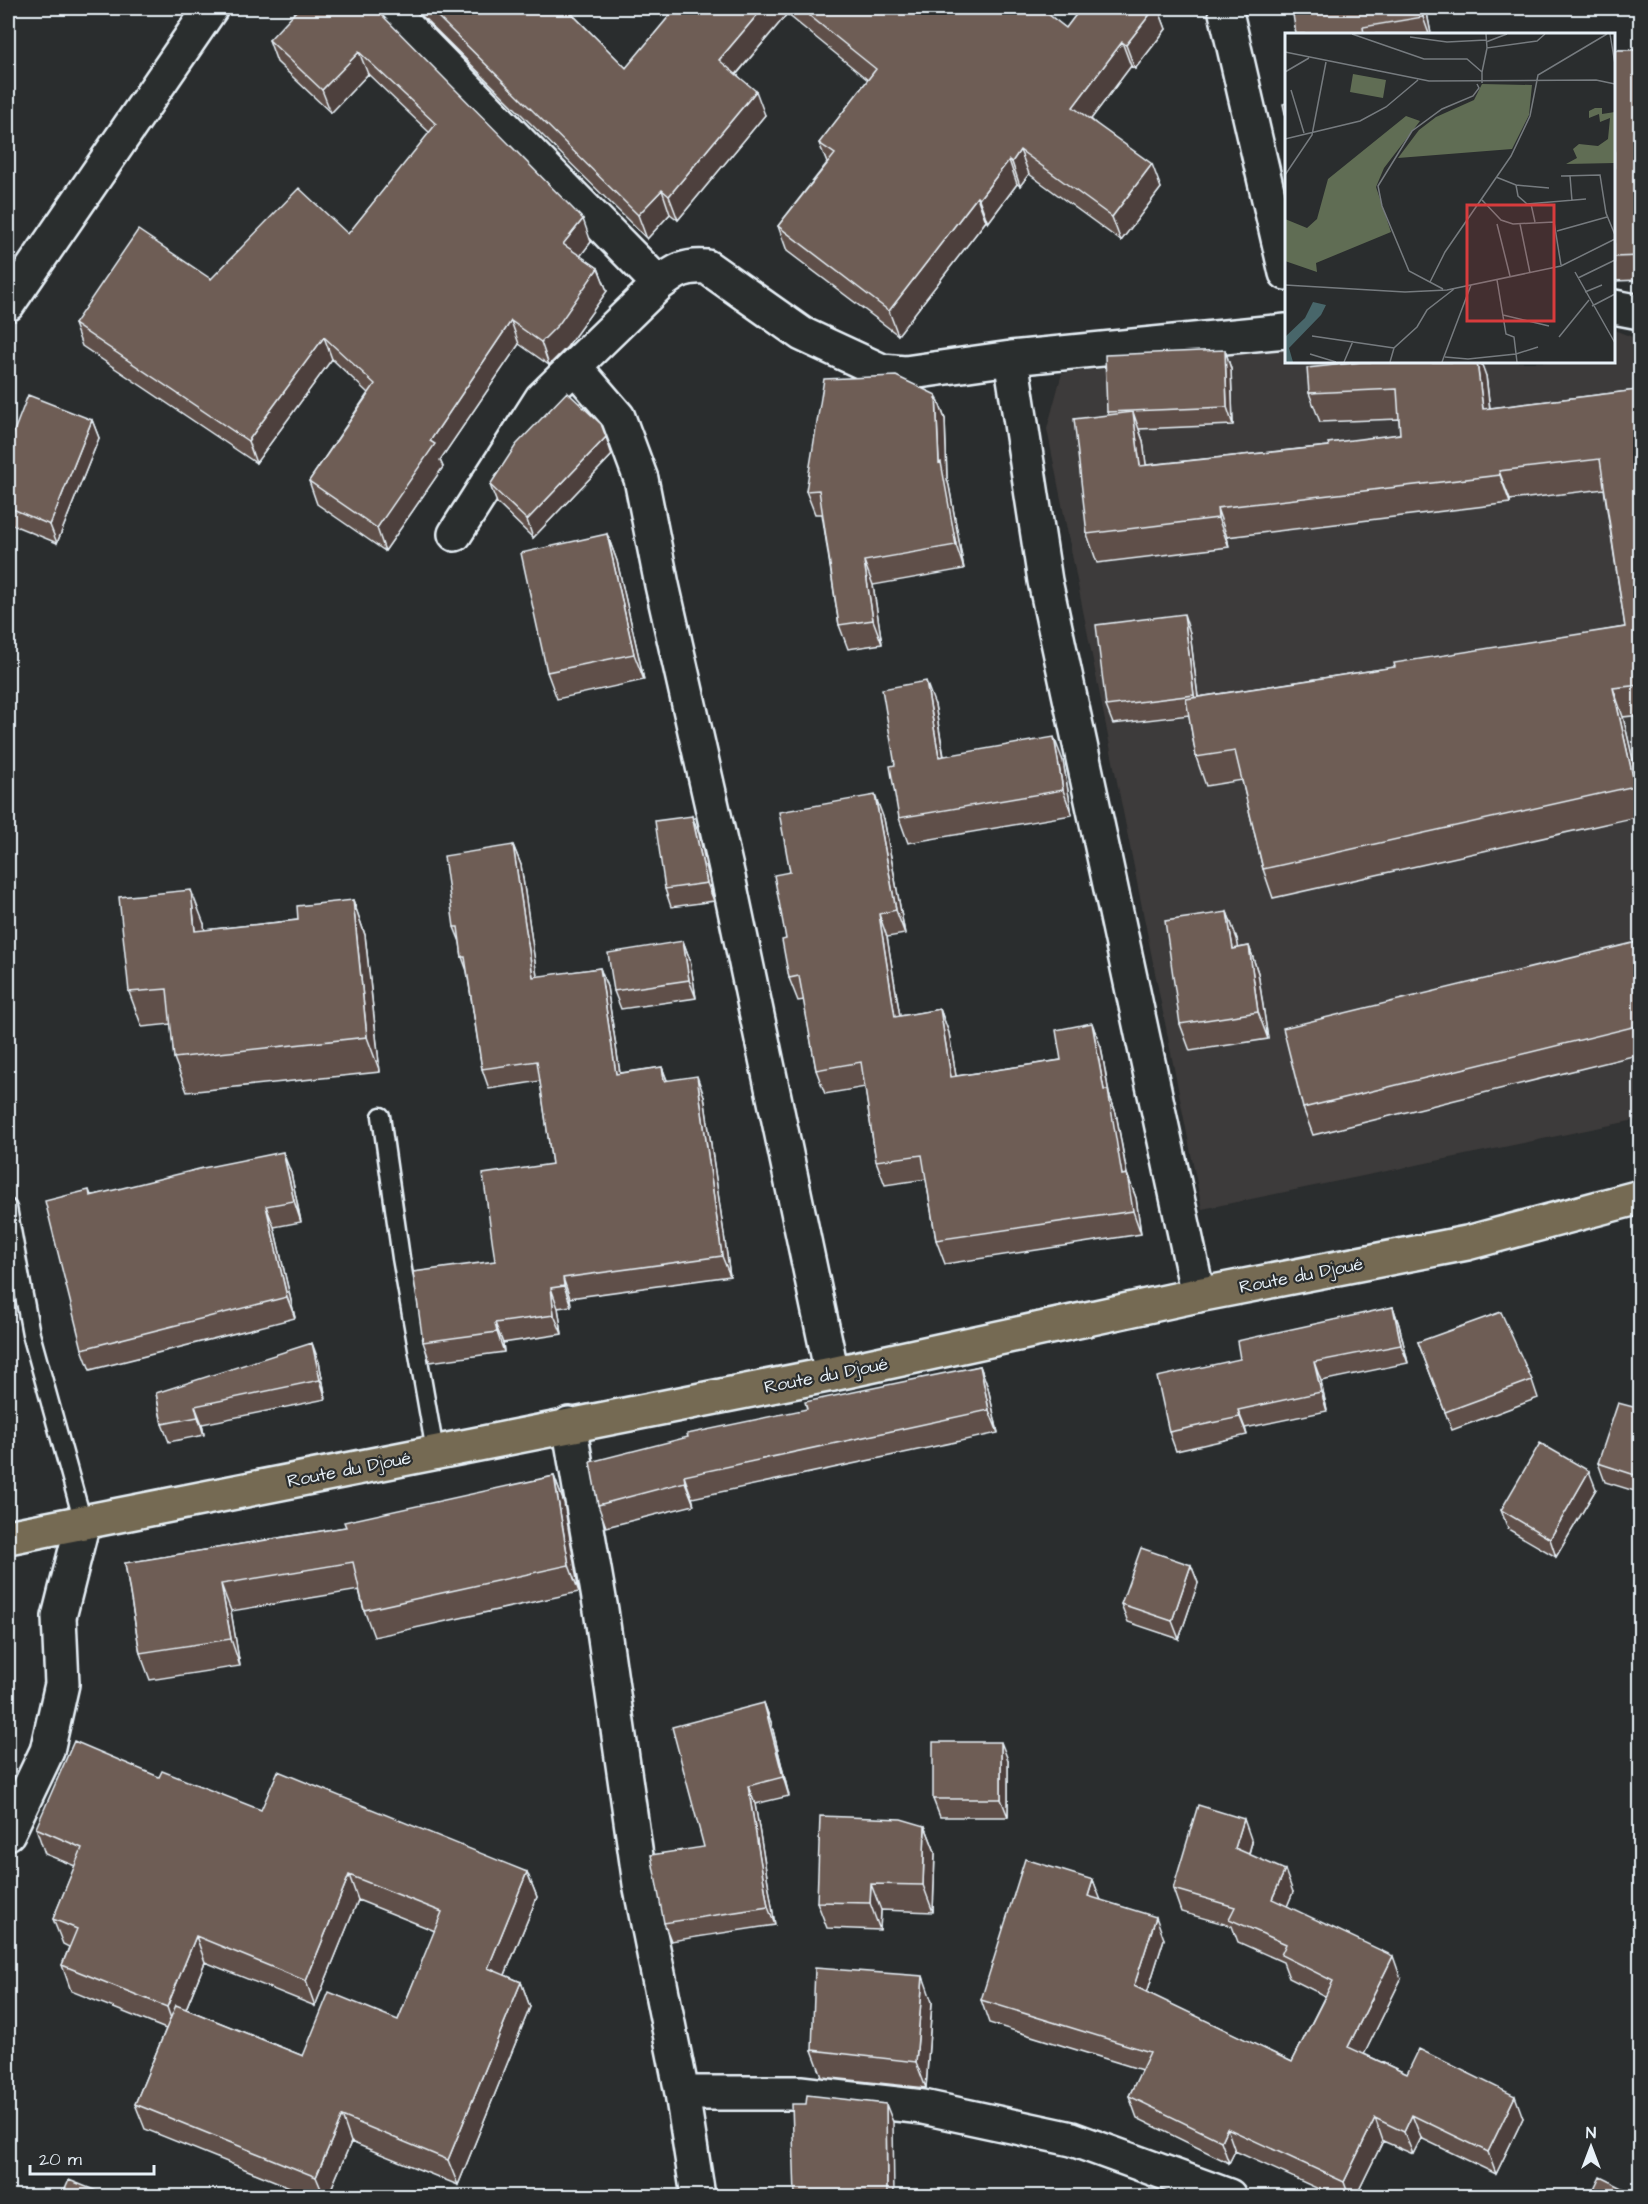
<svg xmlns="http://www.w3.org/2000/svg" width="1648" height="2204" viewBox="0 0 1648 2204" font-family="'Architects Daughter',sans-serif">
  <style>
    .built { fill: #3e3b3a }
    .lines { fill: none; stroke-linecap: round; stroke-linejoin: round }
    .lane-casing { stroke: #e8f1f8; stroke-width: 21 }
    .street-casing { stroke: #e8f1f8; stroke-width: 38 }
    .primary-casing { stroke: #e8f1f8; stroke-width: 38 }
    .lane { stroke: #2a2d2e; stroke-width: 16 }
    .street { stroke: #2a2d2e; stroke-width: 33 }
    .primary { stroke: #746b52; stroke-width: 33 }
    .wall { fill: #5f5049; stroke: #e8f1f8; stroke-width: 1.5; fill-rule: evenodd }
    .shaded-wall { fill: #4d413c; stroke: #e8f1f8; stroke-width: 1.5 }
    .building { fill: #6e5d55; stroke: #e8f1f8; stroke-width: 1.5 }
    .labels { text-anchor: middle; stroke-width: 4.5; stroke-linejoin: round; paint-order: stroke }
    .street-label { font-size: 18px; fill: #e8f1f8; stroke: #2a2d2e }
    .inset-road { fill: none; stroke: #767b7f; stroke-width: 1.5 }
    .view { fill: #d83c3d; fill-opacity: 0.15; stroke: #d83c3d; stroke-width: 3 }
    .inset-edge { fill: none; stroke: #e8f1f8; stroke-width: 3 }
  </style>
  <rect width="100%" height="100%" fill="#2a2d2e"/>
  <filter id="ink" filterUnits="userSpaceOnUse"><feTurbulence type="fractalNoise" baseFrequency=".0167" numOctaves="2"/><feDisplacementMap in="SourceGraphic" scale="12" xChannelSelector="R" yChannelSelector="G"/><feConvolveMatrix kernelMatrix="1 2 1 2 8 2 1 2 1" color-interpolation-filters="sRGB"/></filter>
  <g filter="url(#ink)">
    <!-- built -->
    <path class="built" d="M1614 330 1640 340V1119L1202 1209 1047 429 1062 373 1286 349V362H1614Z"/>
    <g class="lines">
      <!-- lane casing -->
      <g class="lane-casing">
        <path id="lane" d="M381 1116 401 1258 435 1451
          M8 1208 31 1334 83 1522"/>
      </g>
      <!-- street casing -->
      <g class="street-casing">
        <path id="street" d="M388 8 659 284C676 271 685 265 707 267L802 334 882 371 905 373 1011 358 1286 331
          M1225 8 1286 273
          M8 304 211 8
          M1614 307 1640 312
          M1011 358 1045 581 1198 1295
          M575 367 618 417 641 479 662 585 728 877 832 1374
          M455 534 542 398 659 284
          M569 1424 601 1610 640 1884 682 2093 698 2196
          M8 1833 47 1751 62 1684 59 1617 83 1522
          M682 2093H800L923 2107 1072 2139 1229 2196"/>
      </g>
      <!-- primary casing -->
      <g class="primary-casing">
        <path id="primary" d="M8 1537 832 1374 1198 1295 1467 1243 1640 1197"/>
      </g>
      <!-- lane -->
      <use href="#lane" class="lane"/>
      <!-- street -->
      <use href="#street" class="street"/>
      <!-- primary -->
      <use href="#primary" class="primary"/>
    </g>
    <!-- wall -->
    <path class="wall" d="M364 8 591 242 580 256 598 268 607 291 567 347 549 365 519 344 440 460 443 467 385 551 317 504 309 481 368 393 332 359 256 463 82 346 74 324 348 234 430 133 368 74 331 113 277 62 269 40Z
      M414 8H566L626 68 676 8H1040L1066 28 1081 8H1158L1166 29 1135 69 1131 66 1091 119 1161 188 1121 241 1029 174 1020 186 1017 184 988 223 986 221 898 335 787 251 778 226 827 163 819 143 868 80 787 14 737 74 765 115 678 220 670 214 647 239Z
      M1426 8 1431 34H1296Z
      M1641 8V280L1614 281V50H1640Z
      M1225 350 1231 369 1233 425 1139 429 1143 441 1146 465 1329 446 1400 434 1399 419 1320 422 1309 393 1486 376 1490 408 1637 390 1641 400V715L1623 717 1641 794V816L1273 898 1263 869 1242 780 1206 786 1196 757 1189 715 1113 724 1106 706 1190 633 1198 697 1395 667 1625 627 1604 489 1510 500V503L1227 537 1229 547 1097 563 1087 534 1109 415 1107 412Z
      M936 395 945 419 947 479 949 486 964 569 873 585 882 644 848 649 839 625 822 514H815L806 491Z
      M92 420 99 438 57 543 8 523V447Z
      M612 455 533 538 497 503 490 485Z
      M607 534 617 561 644 680 557 699 547 672Z
      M935 705 944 756 1063 761 1072 815 908 843 899 818 895 765Z
      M692 816 699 834 714 901 671 907 665 889Z
      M884 819 905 934 887 937 900 1016 940 1009 949 1033 956 1076 1061 1060 1101 1047 1109 1094 1116 1113 1127 1174 1136 1198 1141 1234 945 1264 936 1240 926 1179 885 1185 876 1161 865 1087 825 1094 816 1070 804 1000 798 1001 789 978 786 939 790 872Z
      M513 845 521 865 537 977 600 968 607 987 620 1073 662 1067 667 1080 704 1096 730 1276 570 1298 571 1306 558 1308 562 1334 503 1343 504 1352 430 1362 423 1342 495 1261 552 1164 540 1081 489 1089 482 1069 467 971 462 957 460 942 454 927Z
      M353 900 365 935 380 1072 187 1092 174 1058 171 1024 142 1027 129 992 204 924V930L298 920Z
      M1227 912 1237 939 1238 948 1249 946 1258 973 1268 1039 1190 1051 1180 1024Z
      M683 941 690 960 696 998 621 1009 614 991Z
      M1641 941V1054L1313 1135 1303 1108Z
      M291 1173 301 1222 274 1227 295 1318 90 1370 82 1349 89 1190 91 1195Z
      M1393 1307 1399 1325 1408 1363 1321 1381 1327 1411 1245 1428 1247 1435 1176 1451 1169 1432 1240 1359Z
      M1418 1342 1532 1380 1538 1398 1452 1430Z
      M319 1362 326 1399 202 1424 204 1435 169 1442 162 1424 156 1393Z
      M980 1366 988 1388 998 1433 692 1498 694 1505 606 1527 598 1505 807 1409Z
      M1641 1409V1493L1605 1482 1598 1463Z
      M554 1476 564 1503 579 1592 374 1637 364 1610 359 1590 231 1611 240 1666 150 1680 140 1653 125 1563 346 1527Z
      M1596 1489 1556 1557 1508 1529 1501 1510Z
      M1191 1565 1198 1583 1179 1639 1128 1622 1121 1604Z
      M764 1703 771 1722 789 1796 755 1804 775 1925 671 1941 664 1923 704 1847Z
      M1008 1760V1817H940L933 1799Z
      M159 1777 261 1810 527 1872 537 1897 505 1975 521 1982 530 2007 458 2185 351 2142 328 2196H312L145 2129 135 2104 166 2029 71 1991 62 1965 69 1947 63 1944 53 1919 75 1866 45 1854 36 1828ZM358 1900 435 1931 398 2020 303 2056 186 2009 205 1962 315 2006Z
      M925 1826 935 1852 933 1912 881 1910 880 1930 827 1928 817 1902Z
      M1252 1842 1249 1854 1293 1892 1287 1906 1401 1979 1364 2054 1407 2074 1523 2118 1496 2174 1421 2138 1413 2154 1383 2141 1356 2196H1334L1235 2151 1229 2163 1137 2118 1129 2096 1142 2070 989 2023 981 2000 1093 1880 1100 1900 1164 1939 1147 1993 1292 2062 1325 1996 1289 1978 1283 1962 1238 1942 1232 1926 1181 1912 1173 1889Z
      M932 2002 926 2088 822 2077 812 2050Z"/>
    <!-- shaded-wall -->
    <path class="shaded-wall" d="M763 8H784L787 14 728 84 719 60Z
      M1155 8H1158L1166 29 1135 69 1126 45Z
      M1421 8H1426L1431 34H1429L1423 17Z
      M1122 42 1131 66 1082 131 1073 107Z
      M359 52 368 74 331 113 322 90Z
      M756 91 765 115 678 220 669 196Z
      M1020 150 1029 174 1020 186 1012 162Z
      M1009 160 1017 184 988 223 979 199Z
      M1152 164 1161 188 1121 241 1112 217Z
      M662 190 670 214 647 239 638 215Z
      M977 197 986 221 898 335 889 311Z
      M583 219 591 242 572 267 563 244Z
      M598 268 607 291 567 347 549 365 541 342Z
      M511 321 519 344 440 460 443 467 385 551 377 528 430 441Z
      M324 337 332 359 256 463 248 441Z
      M1225 350 1231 369 1233 425 1227 407Z
      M1477 362H1481L1486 376 1493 437 1483 409Z
      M1637 390 1641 400V422Z
      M936 395 945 419 947 479 949 486 964 569 956 545 939 463Z
      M1133 412 1143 441 1150 495 1140 466Z
      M92 420 99 438 57 543 50 525Z
      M606 437 612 455 533 538 527 520Z
      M1499 471 1510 500V503L1500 475Z
      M1217 508 1227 537 1229 547 1218 518Z
      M607 534 617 561 644 680 634 654Z
      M864 561 873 585 882 644 873 620Z
      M1184 614 1190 633 1200 714 1194 695Z
      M926 681 935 705 948 782 939 757Z
      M1613 688 1623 717 1641 794V802L1635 786Z
      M1054 737 1063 761 1072 815 1063 790Z
      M875 795 884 819 905 934 896 910Z
      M692 816 699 834 714 901 707 883Z
      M513 845 521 865 540 997 533 977Z
      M191 890 204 924 208 965 195 931Z
      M353 900 365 935 380 1072 367 1037Z
      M1227 912 1237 939 1243 976 1233 949Z
      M879 914 887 937 904 1041 895 1017Z
      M683 941 690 960 696 998 689 980Z
      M1249 946 1258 973 1268 1039 1258 1012Z
      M600 968 607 987 623 1094 616 1074Z
      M940 1009 949 1033 960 1101 951 1077Z
      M1092 1023 1101 1047 1109 1094 1116 1113 1128 1181 1127 1174 1136 1198 1141 1234 1133 1211 1122 1175 1104 1090Z
      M662 1067 669 1087 664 1081Z
      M697 1076 704 1096 730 1276 722 1256Z
      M283 1152 291 1173 301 1222 294 1201Z
      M266 1206 274 1227 295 1318 287 1297Z
      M563 1278 570 1298 571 1306 564 1286Z
      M551 1288 558 1308 562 1334 554 1315Z
      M1393 1307 1399 1325 1408 1363 1401 1345Z
      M495 1323 503 1343 504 1352 497 1332Z
      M312 1343 319 1362 326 1399 320 1380Z
      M1314 1362 1321 1381 1327 1411 1321 1392Z
      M980 1366 988 1388 998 1433 989 1410Z
      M195 1406 202 1424 204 1435 198 1417Z
      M1238 1410 1245 1428 1247 1435 1240 1417Z
      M1641 1458V1491L1635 1475Z
      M1589 1471 1596 1489 1556 1557 1550 1539Z
      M554 1476 564 1503 579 1592 569 1565Z
      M684 1476 692 1498 694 1505 685 1482Z
      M1191 1565 1198 1583 1179 1639 1172 1621Z
      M221 1584 231 1611 240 1666 231 1639Z
      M764 1703 771 1722 789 1796 783 1777Z
      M1001 1742 1008 1760V1817L1001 1799Z
      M748 1786 755 1804 775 1925 768 1907Z
      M1244 1819 1252 1842 1244 1871 1235 1848Z
      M925 1826 935 1852 933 1912 923 1885Z
      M1285 1870 1293 1892 1281 1921 1272 1899Z
      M527 1872 537 1897 497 1994 488 1968Z
      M349 1875 358 1900 315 2006 306 1981Z
      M1093 1880 1102 1903 1088 1896Z
      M871 1884 881 1910 880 1930 870 1903Z
      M1156 1917 1164 1939 1142 2009 1134 1986Z
      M196 1936 205 1962 176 2033 167 2007Z
      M1393 1956 1401 1979 1357 2069 1348 2047Z
      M923 1976 932 2002 926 2088 916 2062Z
      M521 1982 530 2007 458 2185 448 2160Z
      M1515 2096 1523 2118 1496 2174 1488 2152Z
      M886 2104 893 2122 894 2196H887Z
      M1412 2115 1421 2138 1413 2154 1404 2132Z
      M342 2116 351 2142 328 2196H324L316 2177Z
      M1375 2118 1383 2141 1356 2196H1349L1344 2182Z
      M1227 2128 1235 2151 1229 2163 1221 2141Z"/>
    <!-- building -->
    <path class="building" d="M299 8H364L366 9 367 8H375L583 219 563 244 598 268 559 324 541 342 511 321 430 441 435 444 377 528 309 481 375 384 324 337 248 441 74 324 138 230 211 279 299 188 348 234 436 124 359 52 322 90 269 40Z
      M429 8H566L626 68 676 8H763L719 60 756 91 669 196 662 190 638 215Z
      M800 8H1040L1066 28 1081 8H1155L1126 45 1122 42 1073 107 1152 164 1112 217 1020 150 1012 162 1009 160 979 199 977 197 889 311 778 226 835 154 819 143 876 69Z
      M1292 8H1421L1423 17 1363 27 1364 34H1296Z
      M1638 8H1641V256L1614 257V50H1640Z
      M1287 103V122L1283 104Z
      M1225 350 1227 407 1107 412 1105 355Z
      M1362 362H1477L1483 409 1637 390 1641 422V685L1613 688 1635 786 1263 869 1235 751 1196 757 1186 699 1395 667 1394 663 1625 627 1600 459 1499 471 1500 475 1217 508 1218 518 1087 534 1074 419 1133 412 1140 466 1329 446 1328 443 1400 434 1397 389 1309 393 1307 368Z
      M896 376 936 395 939 463 941 462 956 545 864 561 873 620 839 625 819 490 806 491 824 379Z
      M567 392 601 424 606 437 527 520 490 485 516 445Z
      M28 395 92 420 50 525 8 507V447Z
      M607 534 634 654 547 672 521 553Z
      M1184 614 1194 695 1106 706 1096 625Z
      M926 681 939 757 1054 737 1063 790 899 818 890 766 895 765 882 689Z
      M875 795 896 910 879 914 895 1017 940 1009 951 1077 1061 1060 1056 1030 1092 1023 1104 1090H1108L1122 1175 1127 1174 1133 1211 936 1240 922 1155 876 1161 861 1062 816 1070 799 976 789 978 782 940 786 939 774 875 790 872 779 812Z
      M692 816 707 883 665 889 655 821Z
      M513 845 533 977 600 968 616 1074 662 1067 664 1081 697 1076 722 1256 563 1278 564 1286 551 1288 554 1315 495 1323 497 1332 423 1342 413 1272 495 1261 483 1174 552 1164 537 1061 482 1069 465 957H462L458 927H454L444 856Z
      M191 890 195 931 298 920 297 906 353 900 367 1037 174 1058 167 989 129 992 119 897Z
      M1227 912 1233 949 1249 946 1258 1012 1180 1024 1165 921Z
      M683 941 689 980 614 991 608 953Z
      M1641 941V1025L1303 1108 1283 1028Z
      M283 1152 294 1201 266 1206 287 1297 82 1349 45 1201 89 1190 90 1196 203 1168Z
      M1393 1307 1401 1345 1314 1362 1321 1392 1238 1410 1240 1417 1169 1432 1157 1377 1240 1359 1237 1341Z
      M1501 1312 1532 1380 1445 1412 1418 1342Z
      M312 1343 320 1380 195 1406 198 1417 162 1424 156 1393Z
      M980 1366 989 1410 684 1476 685 1482 598 1505 590 1462 688 1437 687 1434 807 1409 805 1402Z
      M1618 1403 1641 1409V1458L1635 1475 1598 1463Z
      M1540 1443 1589 1471 1550 1539 1501 1510Z
      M554 1476 569 1565 364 1610 353 1562 221 1584 231 1639 140 1653 125 1563 346 1527 344 1522Z
      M1141 1548 1191 1565 1172 1621 1121 1604Z
      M764 1703 783 1777 748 1786 768 1907 664 1923 651 1855 704 1847 672 1727Z
      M74 1741 159 1777 162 1771 261 1810 278 1771 527 1872 488 1968 521 1982 448 2160 342 2116 316 2177 135 2104 176 2005 303 2056 329 1992 398 2020 442 1912 349 1875 306 1981 196 1936 167 2007 62 1965 77 1929 53 1919 82 1848 36 1828Z
      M933 1742H1001V1799H933Z
      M1198 1805 1244 1819 1235 1848 1285 1870 1272 1899 1393 1956 1348 2047 1407 2074 1419 2049 1515 2096 1488 2152 1412 2115 1404 2132 1375 2118 1344 2182 1227 2128 1221 2141 1129 2096 1150 2052 981 2000 1025 1859 1093 1880 1088 1896 1156 1917 1134 1986 1292 2062 1333 1981 1281 1955 1286 1944 1229 1919 1235 1907 1173 1889Z
      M820 1816 901 1819 925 1826 923 1885 871 1884 870 1903 817 1902Z
      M815 1968 923 1976 916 2062 812 2050Z
      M807 2095 886 2104 887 2196H795L792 2104H806Z
      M1600 2177 1639 2196H1591Z
      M69 2180 109 2196H62Z"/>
  </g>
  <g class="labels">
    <!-- street labels -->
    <g class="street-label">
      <text transform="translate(1301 1275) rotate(-11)" y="6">Route du Djoué</text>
      <text transform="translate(826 1375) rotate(-11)" y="6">Route du Djoué</text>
      <text transform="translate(349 1469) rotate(-11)" y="6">Route du Djoué</text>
    </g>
  </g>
  <!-- overview -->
  <g transform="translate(1285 33)">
    <rect width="330" height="330" fill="#2a2d2e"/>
    <path d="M68 41 101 47 98 65 65 59ZM197 51 247 52 244 82 227 116 113 125 134 97 151 84 189 67ZM310 75H317V81L330 79V130L281 131 292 125 288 116 294 111 313 113 323 106 325 85 315 89 314 81 304 85V78ZM121 83 135 88 99 135 91 154 106 199 31 230 32 239 0 228V186L22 195 32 186 43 146Z" fill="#606d54"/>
    <path d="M28 269 41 272 36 282 4 315 8 329H0V304L20 285Z" fill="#48666a"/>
    <path class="inset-road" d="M67 1 139 26H182L197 39V50M201 1 202 15 252 8 260 1M325 1 330 31M125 4 162 9 201 7M201 9 222 1M0 19 144 48 311 47 330 51M0 39 24 25M197 39 202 15M6 57 19 100M0 106 75 88 101 74 133 47M0 142 27 102 41 29M276 143 315 142 321 180 330 202M285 143 287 168M211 144 231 152 264 155M231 152 233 163 242 171 301 166M197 167 216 187 228 191 269 189 276 232M246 171 250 189M212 191 225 243M235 191 245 240M272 198 322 184M290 239 330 310M293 245 330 227M212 247 221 301 229 304 232 329M145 249 160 219 226 123 245 83 253 42 322 1M0 252 120 259 162 257 276 233 330 206M158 256 124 238 97 173 93 153 127 98 157 76 188 63 194 55 192 51M300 259 317 252M307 273 330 261M218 282 264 293M27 303 109 315M274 304 304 267M25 321 51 329M160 324 183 326 231 321 253 314M59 329 68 308M105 329 109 315 132 294 142 277 169 256M157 329 186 252"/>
    <path class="view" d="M182 172H269V288H182Z"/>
    <rect width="330" height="330" class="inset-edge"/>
  </g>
  <!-- margin -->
  <rect width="1648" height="2204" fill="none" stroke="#2a2d2e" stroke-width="30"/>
  <rect x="15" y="15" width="1618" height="2174" fill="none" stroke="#e8f1f8" stroke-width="2" filter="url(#ink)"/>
  <!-- north arrow -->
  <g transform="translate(1591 2147)" stroke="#2a2d2e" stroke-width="4.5" paint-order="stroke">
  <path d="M0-4.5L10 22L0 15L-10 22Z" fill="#e8f1f8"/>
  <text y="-9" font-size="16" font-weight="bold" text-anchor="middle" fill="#e8f1f8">N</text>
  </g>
  <!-- scale -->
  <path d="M30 2165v9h124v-9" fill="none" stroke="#e8f1f8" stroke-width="3"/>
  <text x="39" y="2165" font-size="18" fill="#e8f1f8" stroke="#2a2d2e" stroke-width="4.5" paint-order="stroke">20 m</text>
</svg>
